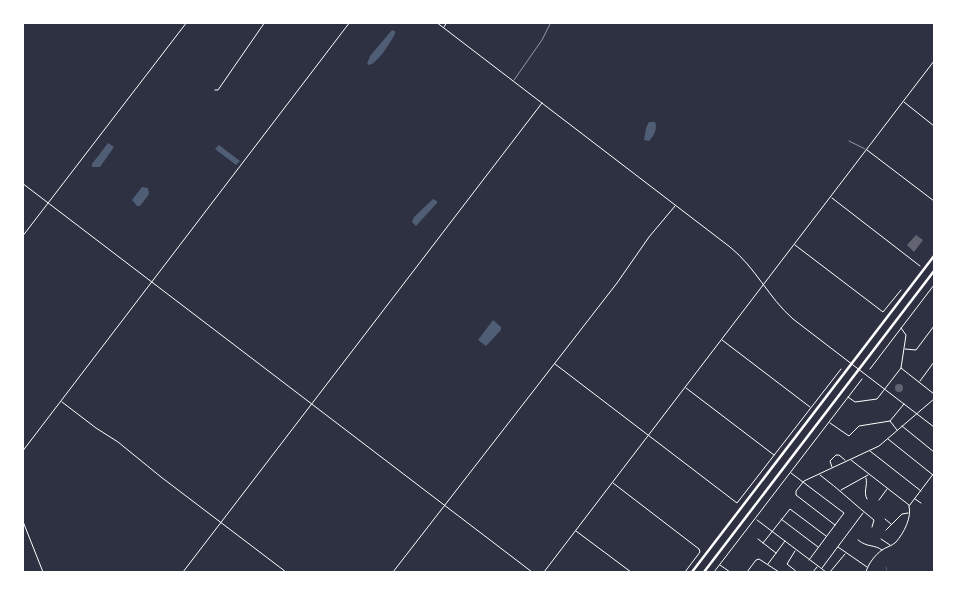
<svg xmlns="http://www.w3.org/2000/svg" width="957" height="595" viewBox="0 0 957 595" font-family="Commissioner,sans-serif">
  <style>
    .water { fill: #4f5d75 }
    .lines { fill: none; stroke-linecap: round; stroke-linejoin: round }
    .stream { stroke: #4f5d75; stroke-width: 1 }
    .building { fill: #626471 }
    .service { stroke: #fff; stroke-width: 0.5 }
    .minor { stroke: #fff; stroke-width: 1 }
    .primary { stroke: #fff; stroke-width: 2.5 }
  </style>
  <rect width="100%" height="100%" fill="#2d3142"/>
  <!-- water -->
  <path class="water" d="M392 30 395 31V34C390 43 378 63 369 65L367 64 370 56Z
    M649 122H655C658 129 653 137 649 141L644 140 646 128Z
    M108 143 114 147 100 167H92V164Z
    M219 145 240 161 236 165 215 149Z
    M142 187 148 188 149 194 140 206H137L132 200Z
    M433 199 437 201V203L416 226 412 222 414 217Z
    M493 320 501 327V330L486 346 478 340Z"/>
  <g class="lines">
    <!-- stream -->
    <path class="stream" d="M886 567 887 572"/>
  </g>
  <!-- building -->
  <path class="building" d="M916 235 923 240 914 252 907 245Z
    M895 388a4 4 0 1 1 8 0a4 4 0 1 1-8 0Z"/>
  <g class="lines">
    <!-- service -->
    <path class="service" d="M514 80 542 40 551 22
      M849 141 865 149"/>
    <!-- minor -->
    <path class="minor" d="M436 22 730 247C756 268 768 297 793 319L934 427
      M444 27 447 22
      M215 90H218L265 22
      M904 102 934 126
      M867 150 934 201
      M22 183 532 572
      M832 198 920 266
      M22 237 187 22
      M795 245 883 312 901 290
      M722 340 810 407
      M905 349 916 350 934 326
      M555 364 737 503 841 369
      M901 368 934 394
      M870 369 934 285
      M920 381 934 362
      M686 388 774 455
      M848 397 855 402 877 399 901 368 906 335 901 328
      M62 402 96 428 118 442 161 477 286 572
      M890 421 897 430
      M830 423 849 436 859 426 890 421 904 404
      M902 426 934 452
      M888 439 933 475
      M870 451 921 491
      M22 452 350 22
      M851 460 909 505
      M832 467 830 461 836 455H839L845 460
      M791 473 844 513 809 560
      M820 475C839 489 855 505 874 520L872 527
      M866 478C868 486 863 491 867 499
      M613 483 699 549 700 552 685 572
      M841 490 868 475
      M915 499 921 503
      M879 500 887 489
      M909 506 934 473
      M22 519 43 572
      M781 519 818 547
      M885 519 891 524
      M757 520 826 572
      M835 525 796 495V491L804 481 879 446 934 399
      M886 530 902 514 908 513
      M576 531 631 572
      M758 539 776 553
      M881 539 890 545
      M858 540C868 548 874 544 882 550
      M763 543 790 509 826 536
      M838 547 867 567
      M795 551 787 564 797 572
      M768 564 785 541
      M720 565 730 572
      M822 568 863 513
      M183 572 542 103
      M393 572 617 283 649 237 675 206
      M544 572 934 61
      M714 572 862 379
      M747 572 756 560 759 559 779 572
      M813 572 817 567
      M830 572 845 554
      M866 572C868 564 875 555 882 550 886 547 892 546 896 542 904 533 912 517 909 506"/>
    <!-- primary -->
    <path class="primary" d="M692 572 934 256
      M704 572 934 271"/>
  </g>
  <!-- border -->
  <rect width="957" height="595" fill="none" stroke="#ffffff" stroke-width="48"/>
</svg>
